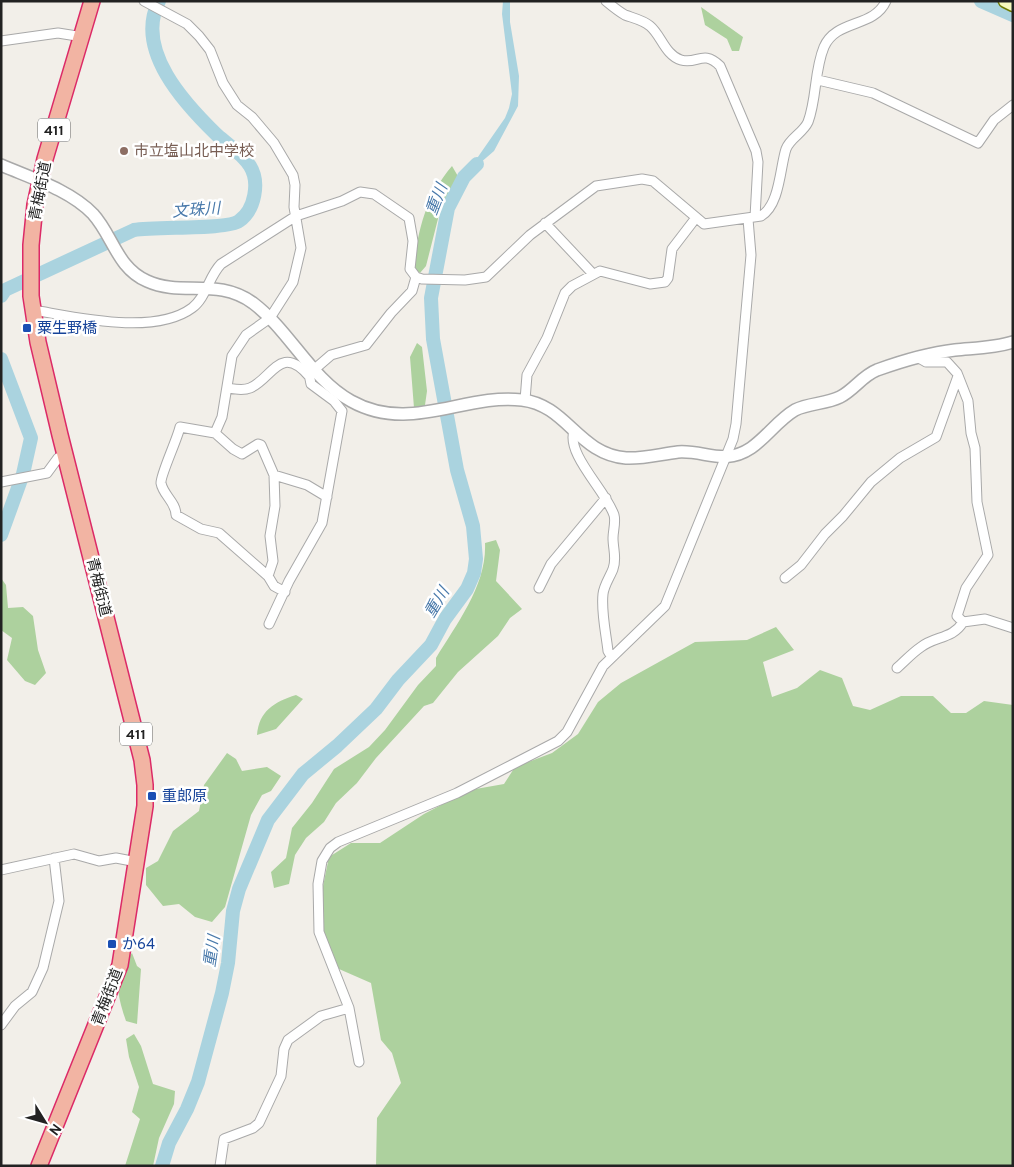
<svg xmlns="http://www.w3.org/2000/svg" width="1014" height="1167" viewBox="0 0 1014 1167" font-family="Overpass,'Noto Sans JP',sans-serif">
  <style>
    .forest { fill: #add19e }
    .water { fill: #aad3df }
    .lines { fill: none; stroke-linecap: round; stroke-linejoin: round }
    .river { stroke: #aad3df; stroke-width: 14 }
    .minor-casing { stroke: #a9a9a9; stroke-width: 11 }
    .tertiary-casing { stroke: #a9a9a9; stroke-width: 14 }
    .secondary-casing { stroke: #707d05; stroke-width: 15 }
    .trunk-casing { stroke: #dc2a67; stroke-width: 18 }
    .minor { stroke: #fff; stroke-width: 9 }
    .tertiary { stroke: #fff; stroke-width: 11 }
    .secondary { stroke: #f7fabf; stroke-width: 12 }
    .trunk { stroke: #f2b4a3; stroke-width: 15 }
    .education-dot { fill: #8d6e63; stroke: #fff; stroke-width: 2 }
    .transit-dot { fill: #1a4fb4; stroke: #fff; stroke-width: 2 }
    .labels { text-anchor: middle; stroke-width: 5; stroke-linejoin: round; paint-order: stroke }
    .shield { fill: #fff; stroke: #646464; stroke-width: 1 }
    .shield-label { font-size: 14px; font-weight: bold; fill: #222 }
    .education-label { font-size: 15px; fill: #785e54; stroke: #fff; text-anchor: start }
    .street-label { font-size: 15px; fill: #222; stroke: #fff }
    .transit-label { font-size: 15px; fill: #164399; stroke: #fff; text-anchor: start }
    .water-label { font-size: 16px; font-style: italic; fill: #4a7aab; stroke: #fff }
  </style>
  <rect width="100%" height="100%" fill="#f2efe9"/>
  <!-- forest -->
  <path class="forest" d="M701 7 743 37 739 51H732L727 39 705 25Z
    M452 166 459 178 441 207 426 266 420 273 413 268C419 228 425 198 452 166Z
    M417 343 422 347 427 391 425 405 419 409 414 408 410 357Z
    M496 540 500 550 496 581 522 609 510 618 498 636 458 672 433 703 424 706 376 758 357 783 336 803 324 822 306 838 295 855 289 884 274 888 271 872 286 858 292 828 312 803 334 769 369 747 385 730 418 685 436 666V658C457 623 487 585 485 543Z
    M1 578 6 585 8 608 23 607 33 616 38 650 46 673 35 685 25 681 7 660 12 638 1 630Z
    M776 627 794 650 763 662 772 697 797 688 820 670 842 678 853 706 870 710 901 696H933L951 713H966L984 701 1013 705V1166H376L377 1118 401 1083 392 1053 381 1040 371 983 339 969 320 927 323 886 329 857 351 843H380L424 814 470 790 504 784 515 767 552 753 578 734 598 702 621 683 695 642 747 640Z
    M296 695 303 699 276 729 257 735C259 711 274 702 296 695Z
    M227 753 236 759 242 771 267 767 281 776 271 791 262 795 251 815 225 907 212 922 195 917 179 904 163 906 146 885V868L158 861 173 831 199 811 204 785Z
    M132 953 137 966 141 969 137 1024 126 1021C117 994 112 975 132 953Z
    M134 1034 141 1046 153 1084 175 1091 174 1104 159 1138 153 1166H125L140 1119 132 1112 139 1087 129 1057 126 1039Z"/>
  <!-- water -->
  <path class="water" d="M503 1H510V22L519 76 518 106 494 151 464 177 505 118 509 108 512 94 502 14Z"/>
  <g class="lines">
    <!-- river -->
    <path class="river" d="M981 1 1013 15
      M1 296 5 290 134 230C156 226 227 230 239 221 255 210 260 182 250 166 242 153 228 145 217 135 185 104 134 50 159 1
      M1 359 31 438 23 474 1 535
      M162 1166 169 1143 187 1109 198 1082 222 993 228 963 233 911 239 889 268 820 303 774 337 746 376 709 398 680 431 645 445 619 467 589 474 573 476 559 473 526 457 470 433 339 431 298 448 208 464 177 477 164"/>
    <!-- minor casing -->
    <g class="minor-casing">
      <path id="minor" d="M144 1 187 24 199 36 210 50 223 83 237 105 252 117 274 143 293 175 295 185 294 207 301 248 293 282 270 318 246 335 232 356 222 417 215 433
        M606 1C612 6 618 11 625 15 633 18 643 20 650 26 661 35 665 55 681 60 697 65 703 49 720 66L756 151 758 162 755 217
        M1 41 58 33 83 37
        M818 80 873 93 978 143 994 120 1013 105
        M545 223 593 274
        M33 310C76 317 154 336 192 308 206 298 209 276 221 264L296 216 342 201 360 192 374 194 409 218 413 241 410 269 416 277 422 279 465 280 486 277 530 235 596 186 642 179 653 181 704 224 761 216C780 205 780 167 786 149 790 138 803 133 808 122 817 98 814 71 824 47 836 19 874 28 886 1
        M919 358 926 362H947L957 373 968 401 971 433 975 448 977 502 988 555 966 588 957 616 963 622 985 619 1013 628
        M227 388C234 389 243 391 250 388 272 379 280 343 309 376
        M525 400 527 375 547 338 565 293 572 286 600 271 650 284 665 282 668 278 672 249 695 219
        M574 431C566 454 606 491 614 515 616 522 613 531 613 538 613 549 617 559 613 569 610 577 604 585 603 594 601 612 606 633 608 651L611 656
        M1 482 47 473 58 458 65 454
        M268 576 273 561 270 536 275 506 274 475
        M785 578 801 565 825 534 843 516 871 482 900 458 936 437 958 376
        M539 588 551 564 606 498
        M285 592 274 586 268 576 219 533 201 529 176 515C176 502 163 495 161 483 160 476 177 440 180 427L215 433 233 449 242 454 258 444 261 445 274 475 307 485 327 497
        M269 624 289 581 322 523 342 411 334 401 311 384 309 374 331 355 366 345 391 313 412 291 416 277
        M897 668C905 661 912 653 921 647 935 636 953 639 963 622
        M1 870 74 854 99 861 116 858 137 862
        M1 1025 15 1006 32 992 43 968 59 901 54 858
        M359 1062 349 1008 319 932 318 884 322 861 330 848 338 842 457 793 558 741 567 732 603 666 665 606 733 439 736 424 751 255 748 219
        M220 1166 224 1139 253 1128 259 1123 281 1076 284 1049 288 1040 321 1016 349 1008"/>
    </g>
    <!-- tertiary casing -->
    <g class="tertiary-casing">
      <path id="tertiary" d="M1 165C31 178 70 190 93 214 113 236 117 268 147 281 182 297 217 277 253 303 290 331 311 379 351 401 410 434 464 393 522 400 567 405 578 454 626 458 643 459 661 454 678 452 705 450 724 466 751 448 767 437 778 420 795 410 809 403 826 404 840 397 854 390 862 376 877 370 902 361 929 353 955 350 975 348 994 348 1013 342"/>
    </g>
    <!-- secondary casing -->
    <g class="secondary-casing">
      <path id="secondary" d="M1005 1 1013 5"/>
    </g>
    <!-- trunk casing -->
    <g class="trunk-casing">
      <path id="trunk" d="M39 1166 120 965 145 806V785L142 760 60 435 38 342 31 296V245L35 205 45 159 92 1"/>
    </g>
    <!-- minor -->
    <use href="#minor" class="minor"/>
    <!-- tertiary -->
    <use href="#tertiary" class="tertiary"/>
    <!-- secondary -->
    <use href="#secondary" class="secondary"/>
    <!-- trunk -->
    <use href="#trunk" class="trunk"/>
  </g>
  <!-- markers -->
  <circle class="education-dot" cx="124" cy="151" r="5"/>
  <g class="transit-dot">
    <rect x="22" y="323" width="10" height="10" rx="2.5"/>
    <rect x="147" y="791" width="10" height="10" rx="2.5"/>
    <rect x="107" y="939" width="10" height="10" rx="2.5"/>
  </g>
  <g class="labels">
    <!-- shield labels -->
    <g class="shield">
      <rect x="38" y="118.5" width="32" height="23" rx="4"/>
      <rect x="120" y="722.5" width="32" height="23" rx="4"/>
    </g>
    <g class="shield-label">
      <text x="54" y="135">411</text>
      <text x="136" y="739">411</text>
    </g>
    <!-- education labels -->
    <g class="education-label">
      <text x="134" y="156">市立塩山北中学校</text>
    </g>
    <!-- street labels -->
    <g class="street-label">
      <text transform="translate(40 191) rotate(-79)" y="5">青梅街道</text>
      <text transform="translate(99 587) rotate(76)" y="5">青梅街道</text>
      <text transform="translate(107 997) rotate(-69)" y="5">青梅街道</text>
    </g>
    <!-- transit labels -->
    <g class="transit-label">
      <text x="37" y="333">粟生野橋</text>
      <text x="162" y="801">重郎原</text>
      <text x="122" y="949">か64</text>
    </g>
    <!-- water labels -->
    <g class="water-label">
      <text transform="translate(436 199) rotate(-69)" y="6">重川</text>
      <text transform="translate(196 209) rotate(-4)" y="6">文珠川</text>
      <text transform="translate(436 602) rotate(-59)" y="6">重川</text>
      <text transform="translate(211 951) rotate(-81)" y="6">重川</text>
    </g>
  </g>
  <!-- border -->
  <rect width="1014" height="1167" fill="none" stroke="#222222" stroke-width="5"/>
  <!-- north arrow -->
  <g transform="translate(45 1122) rotate(127)" stroke="#ffffff" stroke-width="4" paint-order="stroke">
  <path d="M0-4L9 19L0 12L-9 19Z" fill="#222222"/>
  <text y="-8" font-size="14" font-weight="bold" text-anchor="middle" fill="#222222">N</text>
  </g>
</svg>
